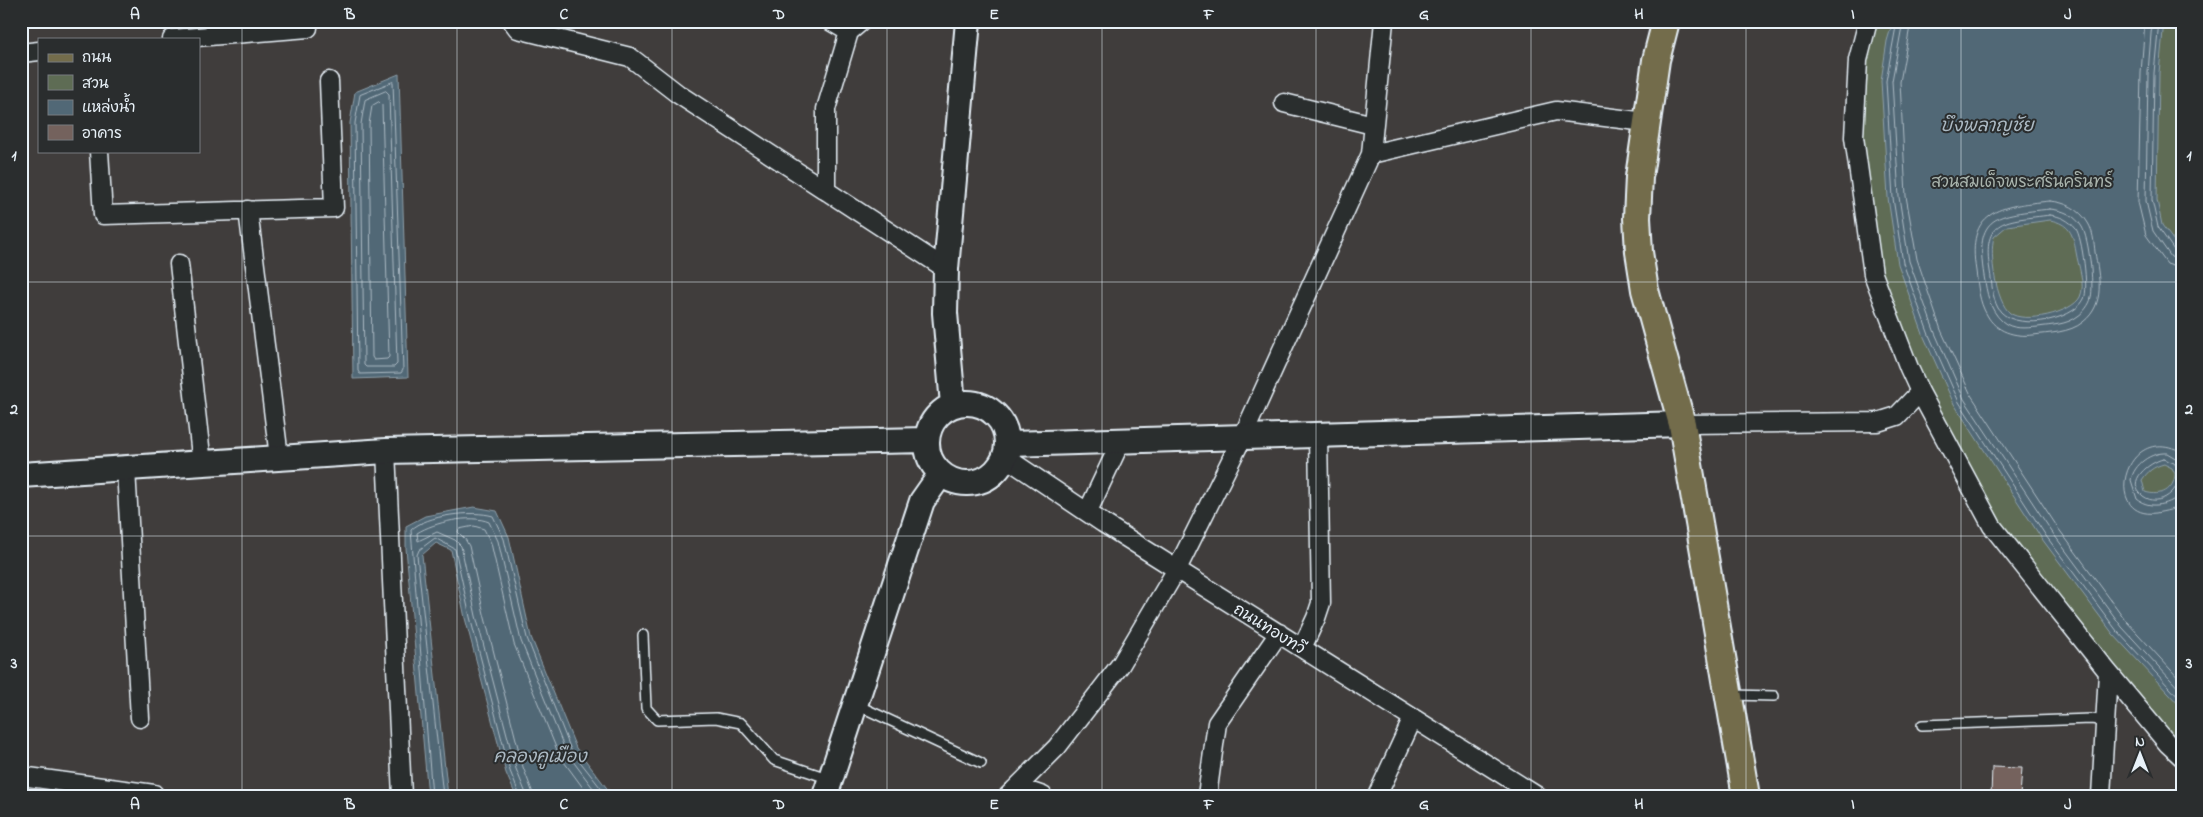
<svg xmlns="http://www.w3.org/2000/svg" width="2203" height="817" viewBox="0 0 2203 817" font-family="'Indie Flower','Playpen Sans Thai',sans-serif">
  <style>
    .green { fill: #5e6c54; stroke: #a3aea6 }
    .water { fill: #516876; stroke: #8d9faa; fill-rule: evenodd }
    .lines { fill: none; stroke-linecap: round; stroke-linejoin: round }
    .shore { stroke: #acbac4; stroke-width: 1 }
    .building { fill: #74625d; stroke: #e8f1f8 }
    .lane-casing { stroke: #e8f1f8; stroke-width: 12 }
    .street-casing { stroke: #e8f1f8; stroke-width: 21 }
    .secondary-casing { stroke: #e8f1f8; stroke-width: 28 }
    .primary-casing { stroke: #e8f1f8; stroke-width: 30 }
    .lane { stroke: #2a2d2e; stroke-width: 9 }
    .street { stroke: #2a2d2e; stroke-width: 18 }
    .secondary { stroke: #2a2d2e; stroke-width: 24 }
    .primary { stroke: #736c4b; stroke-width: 26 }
    .grid { fill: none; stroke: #e8f1f8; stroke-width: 1; stroke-opacity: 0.55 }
    .labels { text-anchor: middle; stroke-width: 4; stroke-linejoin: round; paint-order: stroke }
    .park-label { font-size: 16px; fill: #aab5ae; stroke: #2a2d2e }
    .street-label { font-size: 16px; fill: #e8f1f8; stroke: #2a2d2e }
    .water-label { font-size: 18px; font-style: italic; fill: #acbac4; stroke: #2a2d2e }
    .neatline { fill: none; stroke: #e8f1f8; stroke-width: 2 }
    .grid-label { font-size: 16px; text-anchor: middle; font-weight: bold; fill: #e8f1f8 }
  </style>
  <rect width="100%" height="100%" fill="#403d3c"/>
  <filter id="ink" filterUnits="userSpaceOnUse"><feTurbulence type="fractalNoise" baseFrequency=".02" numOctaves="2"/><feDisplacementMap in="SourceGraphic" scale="10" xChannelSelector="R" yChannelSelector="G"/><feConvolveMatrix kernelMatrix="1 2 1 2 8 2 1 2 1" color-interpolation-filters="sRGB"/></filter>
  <g filter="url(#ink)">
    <!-- green -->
    <path class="green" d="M1868 21H2182V757L1992 526 1920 392 1905 381 1873 274 1854 137Z"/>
    <!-- water -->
    <path class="water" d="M1893 21H2164L2159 73 2157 200 2162 225 2182 252V708L2113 634 2042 539 1954 404 1924 337 1898 264 1888 198 1881 81 1887 41ZM2050 220C2070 224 2073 234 2076 252 2078 265 2086 285 2080 297 2072 313 2024 324 2010 313 1996 302 1989 254 1994 237L2007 226ZM2164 464 2172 468 2175 474C2174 490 2161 497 2145 492L2142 480C2148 471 2153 467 2164 464Z
      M399 74 408 377 353 379 350 123 355 92Z
      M474 507 497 511 509 537 531 637 576 748 613 796H516L506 773 465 618 451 550 436 543 422 555 448 796H428L406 548V526L425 516Z"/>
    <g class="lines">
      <!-- shore -->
      <path class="shore" d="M1897 21 1886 81 1893 198 1903 263 1929 335 1959 402 2046 536 2117 631 2182 701
        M1903 21 1892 81 1899 197 1909 261 1935 333 1964 399 2052 532 2122 627 2182 692
        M1911 21 1900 82 1906 196 1917 259 1941 330 1971 395 2058 528 2127 622 2182 682
        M2145 21 2141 73 2138 202 2146 235 2167 264 2182 269
        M2152 21 2148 73 2146 201 2153 231 2171 257 2182 261
        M2159 21 2154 73 2152 200 2158 227 2176 253 2182 255
        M393 82 403 370 401 373 360 374 358 371 355 123 360 95Z
        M386 91 389 94 397 364 394 367H366L364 365 361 124 365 100Z
        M379 102 382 105 389 357 387 359 374 360 372 357 369 124 372 106Z
        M2050 201C2065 202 2080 209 2088 223 2093 231 2094 242 2095 252 2099 277 2106 304 2083 322 2070 333 2049 333 2033 335 2015 337 1996 332 1987 315 1979 302 1978 286 1976 271 1966 210 1999 206 2050 201Z
        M2050 209C2063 210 2075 215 2082 227 2089 239 2094 284 2091 298 2090 304 2083 313 2078 316 2067 325 2051 325 2038 327 2026 328 2012 330 2002 321 1989 309 1987 293 1984 276 1974 214 1996 215 2050 209Z
        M2050 215C2060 216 2069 220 2076 229 2082 237 2089 289 2084 299 2073 322 2011 332 1998 308 1992 297 1992 283 1990 271 1981 217 2006 221 2050 215Z
        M2182 452C2124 420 2101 520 2156 513 2165 511 2175 510 2182 504
        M2163 459 2174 463 2180 471C2182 489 2160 509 2143 496 2124 481 2150 462 2163 459Z
        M2182 462 2167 453C2151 452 2134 464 2131 480L2137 499C2150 510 2171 505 2182 493
        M432 796 411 530C426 515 473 510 493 516L504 539 527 638 571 750 607 796
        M443 796 417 555 419 550 435 538 455 549 470 617 510 771 520 796
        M527 796 516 769 476 616 461 546 455 540 437 532 418 541 417 533C435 522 470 514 489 522L498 541 521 641 566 752 599 796
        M534 796 523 767 484 614 469 546 465 539 458 532 459 529 474 526 484 529 491 543 514 644 559 755 589 796"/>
    </g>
    <!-- building -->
    <path class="building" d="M1992 767 2022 768 2020 796H1991Z"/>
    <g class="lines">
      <!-- lane casing -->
      <g class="lane-casing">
        <path id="lane" d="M643 635 646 708 657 720 716 718 741 723 774 760 830 779
          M1731 695 1774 696
          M855 704 981 763
          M1922 725 2091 719 2106 721"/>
      </g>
      <!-- street casing -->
      <g class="street-casing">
        <path id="street" d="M512 21 518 29 630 57 678 94 946 269
          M830 21 849 32
          M1868 21 1858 60 1854 137 1873 274 1909 368 1920 392 1992 526 2108 672 2168 744 2182 757
          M172 39 308 28
          M21 53 39 51
          M1284 103 1373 125
          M99 151 103 215 334 208 329 81
          M1371 154 1556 111 1646 122
          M826 191V109L849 32 862 21
          M248 210 279 457
          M179 264 202 464
          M1682 424 1878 422 1897 416 1920 392
          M386 451 402 796
          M1005 457 1103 523 1537 796
          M126 469 140 718
          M1088 511 1121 441
          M1302 648 1316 618 1321 603 1318 436
          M21 776 154 794
          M1017 787 1043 796
          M1008 796 1057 747 1121 664 1177 569 1242 438 1371 154 1384 21
          M1207 796 1217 723 1279 633
          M1377 796 1413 718
          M2101 796 2108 672"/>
      </g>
      <!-- secondary casing -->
      <g class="secondary-casing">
        <path id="secondary" d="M927 443a40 40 0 1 1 80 0a40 40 0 1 1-80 0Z
          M953 405 945 313 946 269 968 21
          M1007 444 1682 424
          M21 475 386 451 926 440
          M825 796 922 501 941 474"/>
      </g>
      <!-- primary casing -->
      <g class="primary-casing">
        <path id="primary" d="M1666 21 1656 60 1639 177 1637 218 1639 252 1645 290 1682 424 1746 796"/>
      </g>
      <!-- lane -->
      <use href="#lane" class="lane"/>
      <!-- street -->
      <use href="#street" class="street"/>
      <!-- secondary -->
      <use href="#secondary" class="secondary"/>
      <!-- primary -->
      <use href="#primary" class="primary"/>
    </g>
  </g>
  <!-- grid -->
  <path class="grid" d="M242 21V796M457 21V796M672 21V796M887 21V796M1102 21V796M1316 21V796M1531 21V796M1746 21V796M1961 21V796M21 282H2182M21 536H2182"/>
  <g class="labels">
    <!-- park labels -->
    <g class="park-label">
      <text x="2022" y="187">สวนสมเด็จพระศรีนครินทร์</text>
    </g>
    <!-- street labels -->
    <g class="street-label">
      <text transform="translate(1270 628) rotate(32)" y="6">ถนนทองทวี</text>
    </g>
    <!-- water labels -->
    <g class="water-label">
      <text x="1987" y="131">บึงพลาญชัย</text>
      <text x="540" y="762">คลองคูเมือง</text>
    </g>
  </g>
  <!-- margin -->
  <rect width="2203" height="817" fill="none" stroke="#2a2d2e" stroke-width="55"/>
  <!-- legend -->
  <rect x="38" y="38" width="162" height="115" fill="#2a2d2e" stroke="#767b7f"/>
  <rect x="48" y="54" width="25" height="8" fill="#736c4b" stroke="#767b7f"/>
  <text x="82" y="62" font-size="15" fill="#e8f1f8">ถนน</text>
  <rect x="48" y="75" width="25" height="15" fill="#5e6c54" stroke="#767b7f"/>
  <text x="82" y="88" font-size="15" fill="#e8f1f8">สวน</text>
  <rect x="48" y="100" width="25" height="15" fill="#516876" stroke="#767b7f"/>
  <text x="82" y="112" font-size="15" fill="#e8f1f8">แหล่งน้ำ</text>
  <rect x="48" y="125" width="25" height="15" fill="#74625d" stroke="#767b7f"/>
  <text x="82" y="138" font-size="15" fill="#e8f1f8">อาคาร</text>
  <!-- north arrow -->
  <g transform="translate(2140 754)" stroke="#2a2d2e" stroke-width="4" paint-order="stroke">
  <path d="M0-4L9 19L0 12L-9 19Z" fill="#e8f1f8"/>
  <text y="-8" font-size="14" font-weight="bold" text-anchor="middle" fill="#e8f1f8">N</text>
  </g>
  <rect x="28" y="28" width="2148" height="762" class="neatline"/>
  <g class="grid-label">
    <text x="135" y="19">A</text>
    <text x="350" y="19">B</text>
    <text x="564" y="19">C</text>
    <text x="779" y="19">D</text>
    <text x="994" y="19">E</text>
    <text x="1209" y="19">F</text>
    <text x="1424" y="19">G</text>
    <text x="1639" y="19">H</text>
    <text x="1853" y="19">I</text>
    <text x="2068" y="19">J</text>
    <text x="14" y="160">1</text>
    <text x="2189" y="160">1</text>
    <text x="14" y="414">2</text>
    <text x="2189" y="414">2</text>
    <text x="14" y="668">3</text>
    <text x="2189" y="668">3</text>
    <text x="135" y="809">A</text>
    <text x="350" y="809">B</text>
    <text x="564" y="809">C</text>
    <text x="779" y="809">D</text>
    <text x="994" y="809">E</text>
    <text x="1209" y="809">F</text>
    <text x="1424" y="809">G</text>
    <text x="1639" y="809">H</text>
    <text x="1853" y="809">I</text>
    <text x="2068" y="809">J</text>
  </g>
</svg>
